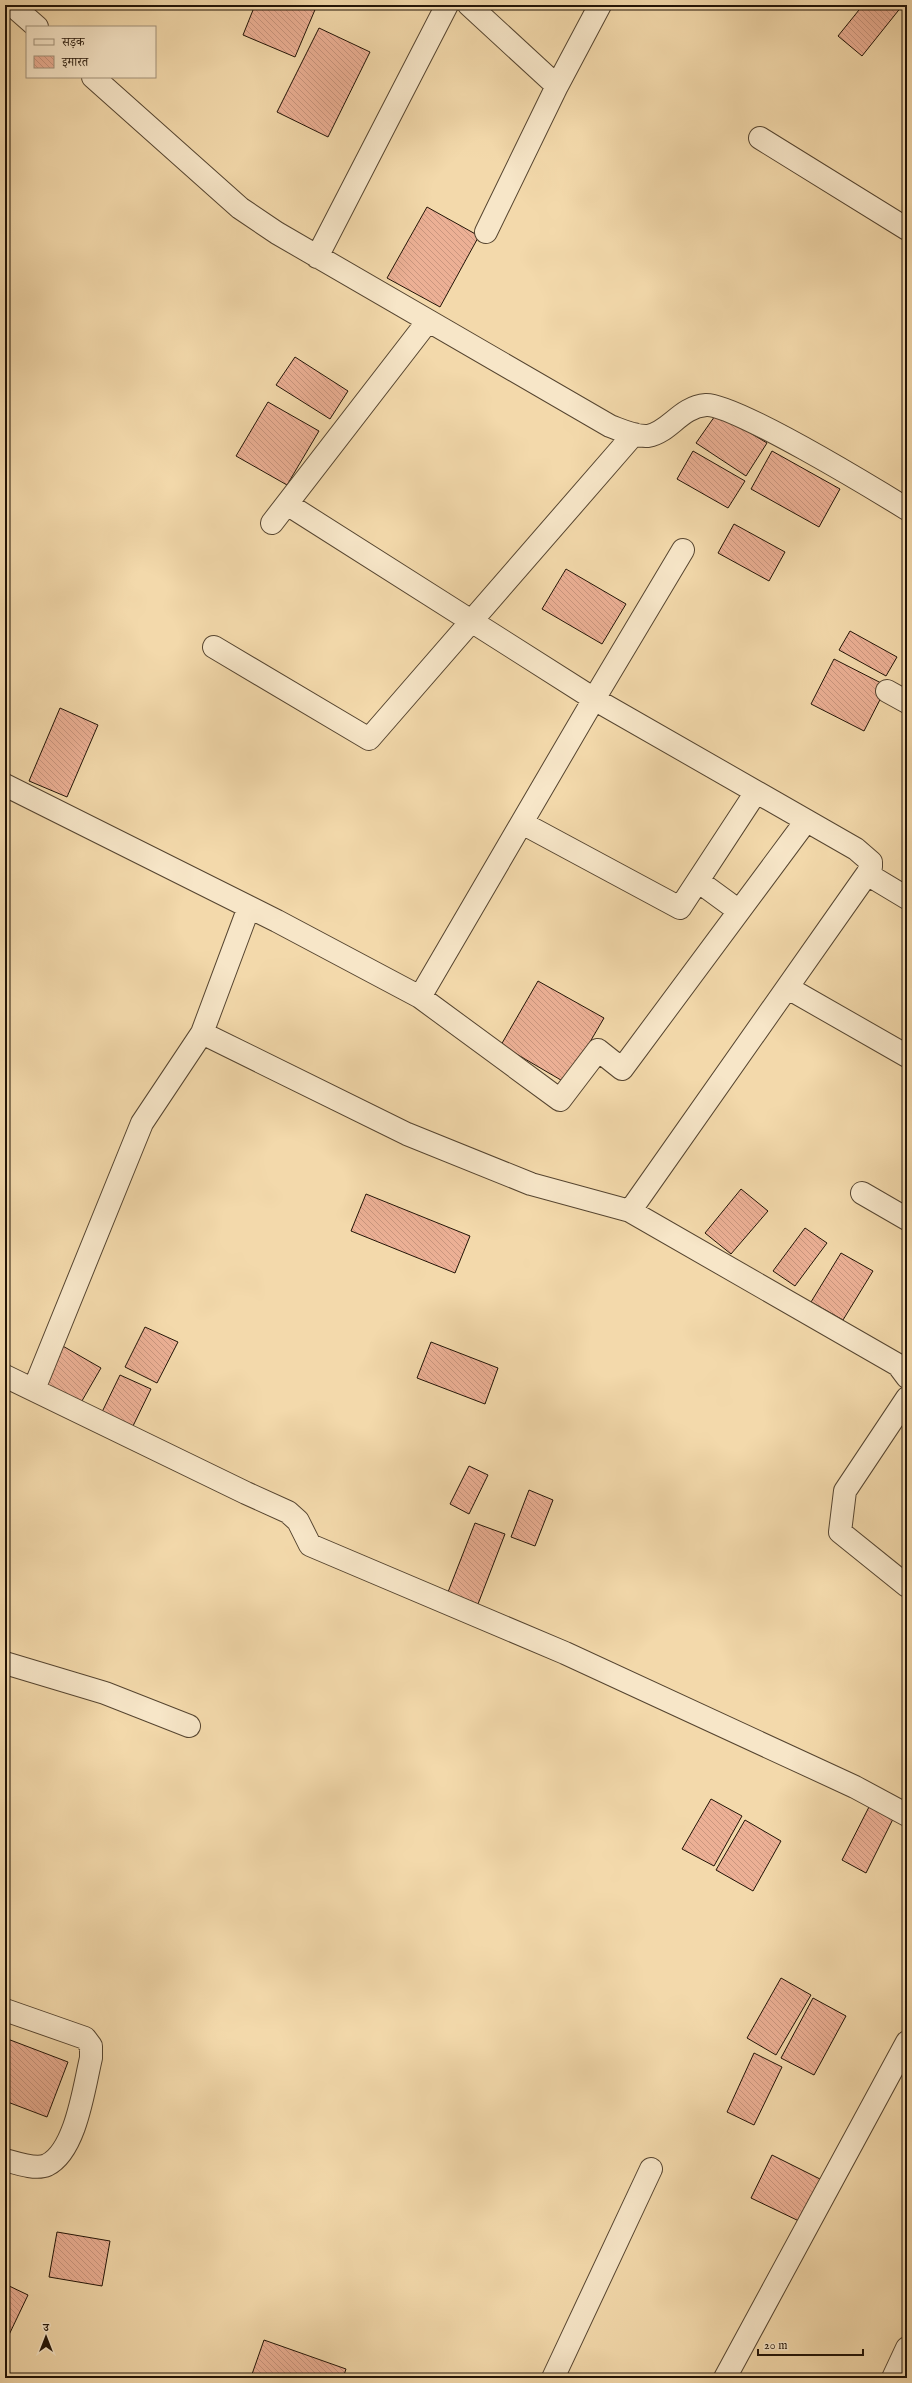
<svg xmlns="http://www.w3.org/2000/svg" width="912" height="2383" viewBox="0 0 912 2383" font-family="'IM FELL English','Noto Serif Devanagari',serif">
  <style>
    .building { fill: url(#building-back-hatch); stroke: #221407 }
    .lines { fill: none; stroke-linecap: round; stroke-linejoin: round }
    .minor-casing { stroke: #564530; stroke-width: 24 }
    .minor { stroke: #f7e6c8; stroke-width: 22 }
  </style>
  <defs>
    <pattern id="building-back-hatch" width="6" height="6" patternUnits="userSpaceOnUse"><rect width="6" height="6" fill="#ecb095"/><path d="M-1 5l2 2M0 0l6 6M5-1l2 2" fill="none" stroke="#ca967f"/></pattern>
  </defs>
  <rect width="100%" height="100%" fill="#f3d9ab"/>
  <filter id="stains"><feTurbulence type="fractalNoise" baseFrequency=".005" numOctaves="4"/><feColorMatrix values="0 0 0 0 .2 0 0 0 0 .09 0 0 0 0 .02 0 0 0 .5 -.17"/></filter>
  <radialGradient id="worn" r=".72"><stop offset=".6" stop-color="#630" stop-opacity="0"/><stop offset="1" stop-color="#630" stop-opacity=".3"/></radialGradient>
  <!-- building -->
  <path class="building" d="M255 5H317L295 57 243 35Z
    M863 5 902 6 862 56 838 36Z
    M319 28 370 52 328 137 277 112Z
    M427 207 479 236 440 307 387 278Z
    M295 357 348 391 330 419 276 385Z
    M268 402 319 431 287 485 236 456Z
    M717 413 767 443 746 476 696 443Z
    M693 451 745 481 728 508 677 479Z
    M772 451 840 489 819 527 751 489Z
    M734 524 785 552 769 581 718 553Z
    M566 569 626 604 602 644 542 609Z
    M850 631 897 657 886 676 839 650Z
    M834 659 887 686 864 731 811 704Z
    M60 708 98 725 67 797 29 781Z
    M538 981 604 1018 566 1083 501 1045Z
    M741 1189 768 1211 731 1254 705 1233Z
    M366 1194 470 1236 455 1273 351 1231Z
    M805 1228 827 1243 795 1286 773 1271Z
    M841 1253 873 1271 843 1320 811 1302Z
    M145 1327 178 1342 157 1383 125 1367Z
    M431 1342 498 1368 485 1404 417 1378Z
    M61 1345 101 1368 79 1406 39 1383Z
    M120 1375 151 1389 133 1426 102 1412Z
    M469 1466 488 1475 469 1514 450 1504Z
    M529 1490 553 1500 535 1546 511 1537Z
    M475 1523 505 1534 478 1604 448 1592Z
    M711 1799 742 1816 714 1866 682 1849Z
    M870 1805 894 1817 866 1873 842 1860Z
    M745 1820 781 1841 753 1891 716 1870Z
    M781 1978 811 1995 776 2055 747 2038Z
    M813 1998 846 2016 814 2075 781 2058Z
    M5 2038 68 2062 47 2117 5 2101Z
    M754 2053 782 2067 754 2125 727 2112Z
    M772 2155 822 2180 801 2222 751 2198Z
    M57 2232 110 2241 102 2286 49 2277Z
    M5 2284 28 2295 7 2339 5 2338Z
    M264 2340 346 2369 343 2378 251 2377Z"/>
  <g class="lines">
    <!-- minor casing -->
    <g class="minor-casing">
      <path id="minor" d="M12 5 37 27
        M469 5 557 86
        M93 77 240 208 277 233 610 426C621 430 635 437 648 436 670 432 680 407 706 405 733 403 876 490 907 509
        M760 138 907 229
        M486 232 557 86 600 5
        M317 257 447 5
        M287 504 594 699 856 849 871 862V867L867 874 630 1211
        M272 523 428 321
        M214 647 369 739 634 434
        M887 691 907 702
        M5 785 277 921 420 997 560 1100 598 1050 622 1069 806 821
        M522 823 680 908 756 792
        M867 874 907 898
        M698 881 739 911
        M788 988 907 1056
        M420 997 594 699 683 550
        M202 1033 407 1134 531 1184 630 1211 898 1365 907 1377
        M862 1193 907 1219
        M5 1376 246 1493 288 1512 298 1521 310 1545 565 1653 855 1787 907 1815
        M34 1389 142 1123 202 1033 249 907
        M907 1398 845 1491 840 1532 907 1586
        M5 1663 105 1693 189 1726
        M5 2010 85 2038 91 2046V2058C84 2087 76 2151 47 2165 36 2170 16 2163 5 2160
        M553 2378 651 2169
        M725 2378 907 2042
        M893 2378 907 2348"/>
    </g>
    <!-- minor -->
    <use href="#minor" class="minor"/>
  </g>
  <!-- margin -->
  <rect width="912" height="2383" fill="none" stroke="#f3d9ab" stroke-width="20"/>
  <rect x="6" y="6" width="900" height="2371" fill="none" stroke="#221407" stroke-width="2"/>
  <rect x="10" y="10" width="892" height="2363" fill="none" stroke="#221407"/>
  <!-- legend -->
  <rect x="26" y="26" width="130" height="52" fill="#f7e6c8" stroke="#a2927b"/>
  <rect x="34" y="39" width="20" height="6" fill="#f7e6c8" stroke="#a2927b"/>
  <text x="62" y="46" font-size="12" fill="#221407">सड़क</text>
  <rect x="34" y="56" width="20" height="12" fill="url(#building-back-hatch)" stroke="#a2927b"/>
  <text x="62" y="66" font-size="12" fill="#221407">इमारत</text>
  <!-- north arrow -->
  <g transform="translate(46 2337)" stroke="#f7e6c8" stroke-width="3" paint-order="stroke">
  <path d="M0-3L7 15L0 10L-7 15Z" fill="#221407"/>
  <text y="-6" font-size="11" font-weight="bold" text-anchor="middle" fill="#221407">उ</text>
  </g>
  <!-- scale -->
  <path d="M758 2349v6h105v-6" fill="none" stroke="#221407" stroke-width="2"/>
  <text x="764" y="2349" font-size="12" fill="#221407" stroke="#f7e6c8" stroke-width="3" paint-order="stroke">20 m</text>
  <rect width="100%" height="100%" filter="url(#stains)"/>
  <rect width="100%" height="100%" fill="url(#worn)"/>
</svg>
